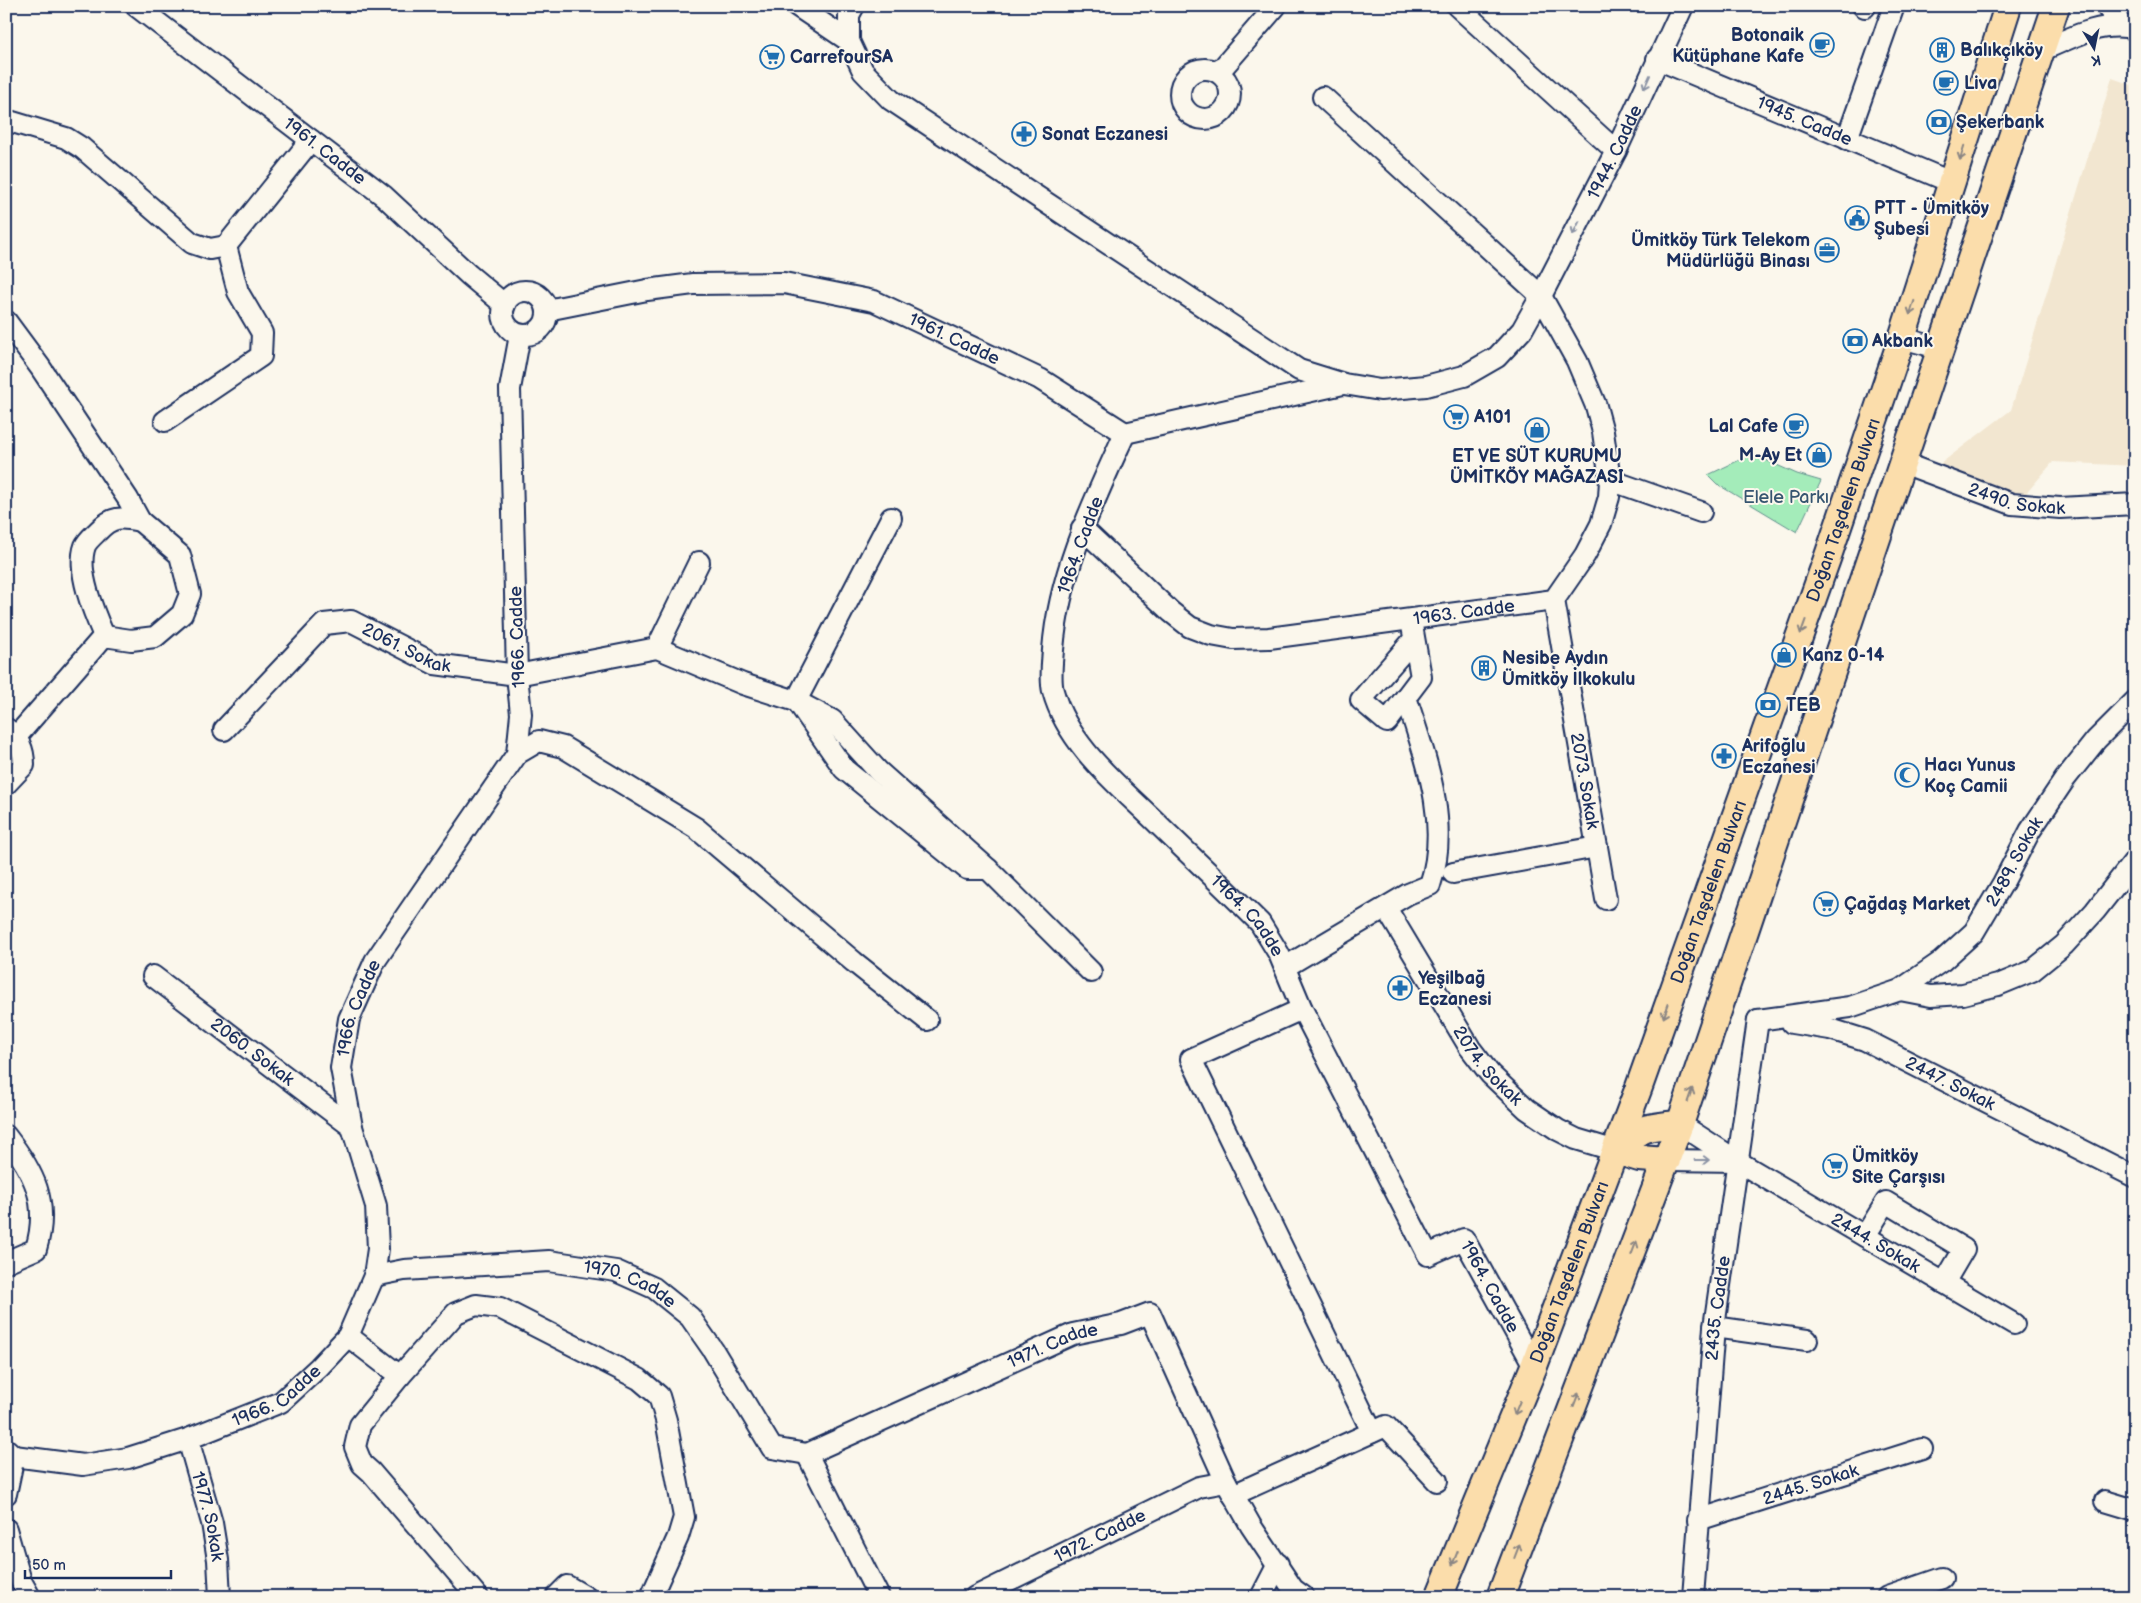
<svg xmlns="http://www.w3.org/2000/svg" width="2141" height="1603" viewBox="0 0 2141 1603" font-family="'Balsamiq Sans',sans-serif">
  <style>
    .built { fill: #f2e6d0 }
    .green { fill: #a4ecba; stroke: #608e8c }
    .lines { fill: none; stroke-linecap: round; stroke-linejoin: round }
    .minor-casing { stroke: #1b2f5e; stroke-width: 24 }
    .major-casing { stroke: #1b2f5e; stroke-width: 30 }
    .minor { stroke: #fbf7ec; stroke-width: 20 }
    .major { stroke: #fbddab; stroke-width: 26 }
    .oneway { stroke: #8b93a5 }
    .oneway2 { stroke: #8b8684 }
    .labels { text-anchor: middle; stroke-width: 4; stroke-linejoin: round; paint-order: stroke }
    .poi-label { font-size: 18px; font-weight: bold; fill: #1b2f5e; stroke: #fbf7ec; text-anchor: start }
    .street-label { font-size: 18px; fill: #1b2f5e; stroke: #fbf7ec }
    .park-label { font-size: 18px; fill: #365570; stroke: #fbf7ec }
  </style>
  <rect width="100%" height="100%" fill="#fbf7ec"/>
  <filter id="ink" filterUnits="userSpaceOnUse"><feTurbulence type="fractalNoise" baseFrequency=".02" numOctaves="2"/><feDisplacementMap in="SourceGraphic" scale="10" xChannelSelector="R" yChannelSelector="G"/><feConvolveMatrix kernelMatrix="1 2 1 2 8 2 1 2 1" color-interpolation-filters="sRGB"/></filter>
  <g filter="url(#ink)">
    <!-- built -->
    <path class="built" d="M2112 78 2135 86V466L2053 462 2023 497 1936 467 2011 410Z"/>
    <!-- green -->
    <path class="green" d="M1752 454 1797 474 1821 481 1797 532 1717 484 1708 475Z"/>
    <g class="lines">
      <!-- minor casing -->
      <g class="minor-casing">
        <g id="minor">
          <path id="s1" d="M136 6 384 196 469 275 505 305"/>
          <path id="s2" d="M797 6 849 41 863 71 891 100 1299 370 1344 384 1380 390 1426 386 1464 376 1497 357 1522 330 1541 296 1616 151 1683 6"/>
          <path d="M1457 6 1616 151"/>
          <path d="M1863 6 1865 7"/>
          <path d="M2106 6 2123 26"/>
          <path d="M849 41V15L854 6"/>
          <path d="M2041 51C2070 38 2103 20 2135 29"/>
          <path id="s3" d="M1657 59 1953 183"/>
          <circle cx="1205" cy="94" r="25"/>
          <path d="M1219 72 1276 6"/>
          <path d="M6 120 66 138 82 148 192 243 210 249 226 246 311 140"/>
          <path d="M1847 139 1894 6"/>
          <circle cx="525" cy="313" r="22"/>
          <path id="s4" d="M547 310 647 290 693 284 784 283 874 301 1040 379 1125 433 1343 384"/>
          <path d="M6 321 40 367 128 499 140 521 180 555 190 594 182 614 155 637 131 640 104 636 16 737"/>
          <path d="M1902 338 1942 349"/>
          <path d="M165 421 261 356 262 333 238 292 226 246"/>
          <path id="s5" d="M1125 433C1093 503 1059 572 1053 650 1052 663 1050 679 1053 691 1068 747 1121 787 1160 826 1193 858 1227 890 1260 923L1279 954 1302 1009 1428 1255 1464 1239 1534 1366"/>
          <path id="s6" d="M1903 463 2012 504 2060 508 2135 504"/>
          <path d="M1610 480 1701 512"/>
          <path id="s7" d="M1082 528 1171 612 1190 627 1211 635 1233 639 1269 638 1554 600 1585 555 1601 524 1609 497 1610 480 1603 432 1596 406 1577 361 1541 296 1323 97"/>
          <path d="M1411 620 1421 677 1387 722 1361 700 1414 639"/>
          <path d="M104 636C94 613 76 571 85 546 87 541 94 535 98 531 112 516 121 517 140 521"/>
          <path d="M657 648 699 562"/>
          <path d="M796 701 891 518"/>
          <path d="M799 704 844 769 967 869H988"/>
          <path id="s8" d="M224 730 324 624 351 621 435 664 517 675 657 648 743 684 796 701 832 720 878 771 988 869 1091 972"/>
          <path d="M517 754 539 741 563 747 696 828 854 962 927 1020"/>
          <path d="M6 784 24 765C24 749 19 739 7 729"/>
          <path d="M1597 847 1606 899"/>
          <path d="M1453 873 1597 847 1554 600"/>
          <path id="s9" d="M1386 908 1470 1048 1490 1074 1527 1109 1558 1130 1576 1139 1616 1151"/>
          <path d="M1285 967 1408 894 1430 885C1451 822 1425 757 1406 697"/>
          <path id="s10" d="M153 976 352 1127"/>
          <path d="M1900 990 1931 996 1963 994 1998 985 2032 971 2064 945 2095 911 2135 860"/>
          <path d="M1302 1009 1191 1059 1372 1432"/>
          <path id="s11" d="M1758 1020 1850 1007 1900 990 1942 961 1974 932 2003 883 2030 831 2065 779 2096 740 2135 701"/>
          <path id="s12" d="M1792 1023 1830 1029 1865 1040 2135 1177"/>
          <path id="s13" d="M1680 1124 1737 1161 2014 1324"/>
          <path d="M6 1136C34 1172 50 1202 36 1249L6 1262"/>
          <path d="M1667 1160 1737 1161"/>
          <path d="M1865 1236 1886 1202 1964 1249 1944 1283"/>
          <path id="s14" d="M374 1276 404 1270 549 1261 616 1271 654 1288 690 1317 713 1350 772 1448 807 1454"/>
          <path d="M1714 1327 1807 1340"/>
          <path d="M348 1336 400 1376"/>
          <path id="s15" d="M188 1439 212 1523 218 1560 220 1597"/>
          <path id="s16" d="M6 1449 14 1456 83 1465 128 1458 188 1439 281 1402 319 1367 348 1336 374 1276 378 1249 376 1206 352 1127 341 1068 349 1019 375 961 517 754 521 714 517 675 510 389 520 335"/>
          <path d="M6 1494 14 1456"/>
          <path d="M1233 1495 1386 1426 1437 1481"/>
          <path d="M2105 1501 2135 1510"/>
          <path id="s17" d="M1698 1520 1922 1449"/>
          <path d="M6 1529 21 1581 30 1597"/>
          <path d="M478 1597 371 1472 362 1464 355 1447 360 1425 400 1376 456 1313 476 1305 500 1308 639 1379 659 1396 666 1420 684 1517 678 1537 651 1597"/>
          <path d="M556 1597 567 1586 586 1597"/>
          <path id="s18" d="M879 1597 807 1454 1073 1334 1121 1324 1150 1313 1226 1482 1251 1526 1293 1589 1304 1597"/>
          <path id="s19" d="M975 1597 1199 1487 1226 1482"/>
          <path d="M1261 1597 1278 1564"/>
          <path id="s20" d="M1693 1597 1714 1327 1758 1020"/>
          <path d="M1887 1597 1942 1578"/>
        </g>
      </g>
      <!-- major casing -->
      <g class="major-casing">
        <g id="major">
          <path d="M1617 1150C1637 1127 1651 1126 1680 1124"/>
          <path d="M1616 1151 1639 1158 1667 1160"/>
          <path id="s21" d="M1439 1597 1534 1366 1639 1087 1828 556 1902 338 2008 6"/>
          <path d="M1500 1597 1680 1124 2056 6"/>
        </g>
      </g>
      <!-- minor -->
      <use href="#minor" class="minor"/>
      <!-- major -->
      <use href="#major" class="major"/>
    </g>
    <!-- one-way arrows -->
    <defs><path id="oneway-shaft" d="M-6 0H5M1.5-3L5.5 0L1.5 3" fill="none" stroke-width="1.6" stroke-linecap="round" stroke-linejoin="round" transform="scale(1.25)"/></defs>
    <g class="oneway">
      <use href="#oneway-shaft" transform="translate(1647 82) rotate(114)"/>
      <use href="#oneway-shaft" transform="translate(1576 228) rotate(117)"/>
      <use href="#oneway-shaft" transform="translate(1702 1160)"/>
    </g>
    <g class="oneway2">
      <use href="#oneway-shaft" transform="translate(1962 153) rotate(107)"/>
      <use href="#oneway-shaft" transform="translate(1912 308) rotate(108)"/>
      <use href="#oneway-shaft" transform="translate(1803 627) rotate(110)"/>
      <use href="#oneway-shaft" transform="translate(1666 1011) rotate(110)"/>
      <use href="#oneway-shaft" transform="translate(1690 1095) rotate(-71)"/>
      <use href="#oneway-shaft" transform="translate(1634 1248) rotate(-69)"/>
      <use href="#oneway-shaft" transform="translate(1576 1400) rotate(-69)"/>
      <use href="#oneway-shaft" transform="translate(1517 1408) rotate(112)"/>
      <use href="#oneway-shaft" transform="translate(1517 1551) rotate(-69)"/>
      <use href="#oneway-shaft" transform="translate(1455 1558) rotate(112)"/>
    </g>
  </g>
  <!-- icons -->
  <defs>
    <g id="cafe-ring" transform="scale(1.25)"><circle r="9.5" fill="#fbf7ec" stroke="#1f6fb2" stroke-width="1.5"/><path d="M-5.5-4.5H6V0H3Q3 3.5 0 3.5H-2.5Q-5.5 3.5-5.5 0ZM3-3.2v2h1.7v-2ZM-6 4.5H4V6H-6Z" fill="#1f6fb2"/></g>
    <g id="building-ring" transform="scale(1.25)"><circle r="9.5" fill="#fbf7ec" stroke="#1f6fb2" stroke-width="1.5"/><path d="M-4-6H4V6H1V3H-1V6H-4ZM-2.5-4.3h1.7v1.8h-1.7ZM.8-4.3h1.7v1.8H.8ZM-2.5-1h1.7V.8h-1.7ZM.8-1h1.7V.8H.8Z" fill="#1f6fb2"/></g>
    <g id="supermarket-ring" transform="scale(1.25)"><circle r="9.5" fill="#fbf7ec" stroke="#1f6fb2" stroke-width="1.5"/><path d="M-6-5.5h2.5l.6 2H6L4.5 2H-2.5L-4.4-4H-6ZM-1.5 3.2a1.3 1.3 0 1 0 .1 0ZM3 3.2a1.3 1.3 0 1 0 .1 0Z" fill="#1f6fb2"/></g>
    <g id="bank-ring" transform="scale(1.25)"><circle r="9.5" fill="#fbf7ec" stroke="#1f6fb2" stroke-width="1.5"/><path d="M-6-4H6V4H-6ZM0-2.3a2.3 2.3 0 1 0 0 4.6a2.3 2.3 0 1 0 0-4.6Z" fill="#1f6fb2"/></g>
    <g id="pharmacy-ring" transform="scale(1.25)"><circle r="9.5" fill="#fbf7ec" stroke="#1f6fb2" stroke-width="1.5"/><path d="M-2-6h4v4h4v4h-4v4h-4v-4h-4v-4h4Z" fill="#1f6fb2"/></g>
    <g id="civic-ring" transform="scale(1.25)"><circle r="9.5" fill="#fbf7ec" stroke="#1f6fb2" stroke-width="1.5"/><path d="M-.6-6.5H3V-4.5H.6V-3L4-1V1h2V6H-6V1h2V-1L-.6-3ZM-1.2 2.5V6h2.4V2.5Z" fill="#1f6fb2"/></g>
    <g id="office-ring" transform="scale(1.25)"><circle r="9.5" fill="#fbf7ec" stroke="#1f6fb2" stroke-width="1.5"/><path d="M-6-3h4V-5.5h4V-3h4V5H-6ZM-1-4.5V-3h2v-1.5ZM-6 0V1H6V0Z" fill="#1f6fb2"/></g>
    <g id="shop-ring" transform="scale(1.25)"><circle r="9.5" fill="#fbf7ec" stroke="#1f6fb2" stroke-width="1.5"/><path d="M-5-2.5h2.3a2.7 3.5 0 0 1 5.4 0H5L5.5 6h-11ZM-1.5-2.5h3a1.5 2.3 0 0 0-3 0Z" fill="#1f6fb2"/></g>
    <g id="mosque-ring" transform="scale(1.25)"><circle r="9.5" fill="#fbf7ec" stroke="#1f6fb2" stroke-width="1.5"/><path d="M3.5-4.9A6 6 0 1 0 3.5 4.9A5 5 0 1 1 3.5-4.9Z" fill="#1f6fb2"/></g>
  </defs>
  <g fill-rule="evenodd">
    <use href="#cafe-ring" x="1822" y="45"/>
    <use href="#building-ring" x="1942" y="50"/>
    <use href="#supermarket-ring" x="772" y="57"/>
    <use href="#cafe-ring" x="1946" y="83"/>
    <use href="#bank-ring" x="1939" y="122"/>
    <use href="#pharmacy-ring" x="1024" y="134"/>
    <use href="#civic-ring" x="1857" y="218"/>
    <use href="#office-ring" x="1827" y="250"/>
    <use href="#bank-ring" x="1855" y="341"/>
    <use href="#supermarket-ring" x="1456" y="417"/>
    <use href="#cafe-ring" x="1796" y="426"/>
    <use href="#shop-ring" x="1537" y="430"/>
    <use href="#shop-ring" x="1819" y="455"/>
    <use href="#shop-ring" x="1784" y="655"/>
    <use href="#building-ring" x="1484" y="668"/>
    <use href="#bank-ring" x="1768" y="705"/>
    <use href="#pharmacy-ring" x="1724" y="756"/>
    <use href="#mosque-ring" x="1907" y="775"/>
    <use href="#supermarket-ring" x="1826" y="904"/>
    <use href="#pharmacy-ring" x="1400" y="988"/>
    <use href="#supermarket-ring" x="1835" y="1166"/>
  </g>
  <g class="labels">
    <!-- poi labels -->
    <g class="poi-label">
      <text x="1804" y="41" text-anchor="end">Botonaik<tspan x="1804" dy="21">Kütüphane Kafe</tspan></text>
      <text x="1960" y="56">Balıkçıköy</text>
      <text x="790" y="63">CarrefourSA</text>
      <text x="1964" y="89">Liva</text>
      <text x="1956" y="128">Şekerbank</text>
      <text x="1042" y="140">Sonat Eczanesi</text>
      <text x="1874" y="214">PTT - Ümitköy<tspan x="1874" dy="21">Şubesi</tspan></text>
      <text x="1810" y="246" text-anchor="end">Ümitköy Türk Telekom<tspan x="1810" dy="21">Müdürlüğü Binası</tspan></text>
      <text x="1872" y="347">Akbank</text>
      <text x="1474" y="423">A101</text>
      <text x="1778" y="432" text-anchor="end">Lal Cafe</text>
      <text x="1802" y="461" text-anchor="end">M-Ay Et</text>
      <text x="1537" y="462" text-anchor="middle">ET VE SÜT KURUMU<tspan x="1537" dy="21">ÜMİTKÖY MAĞAZASI</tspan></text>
      <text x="1802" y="661">Kanz 0-14</text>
      <text x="1502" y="664">Nesibe Aydın<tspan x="1502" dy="21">Ümitköy İlkokulu</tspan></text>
      <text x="1786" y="711">TEB</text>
      <text x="1742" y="752">Arifoğlu<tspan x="1742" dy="21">Eczanesi</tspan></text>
      <text x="1924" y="771">Hacı Yunus<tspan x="1924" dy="21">Koç Camii</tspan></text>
      <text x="1844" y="910">Çağdaş Market</text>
      <text x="1418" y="984">Yeşilbağ<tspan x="1418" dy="21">Eczanesi</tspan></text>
      <text x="1852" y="1162">Ümitköy<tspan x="1852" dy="21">Site Çarşısı</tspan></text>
    </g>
    <!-- street labels -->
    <g class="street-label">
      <text dy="6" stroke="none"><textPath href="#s3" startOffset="160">1945. Cadde</textPath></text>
      <text dy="6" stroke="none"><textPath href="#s1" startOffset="238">1961. Cadde</textPath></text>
      <text dy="6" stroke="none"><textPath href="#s2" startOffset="1070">1944. Cadde</textPath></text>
      <text dy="6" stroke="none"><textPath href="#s4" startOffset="420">1961. Cadde</textPath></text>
      <text dy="6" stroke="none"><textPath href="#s6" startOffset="120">2490. Sokak</textPath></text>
      <text dy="6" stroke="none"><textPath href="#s21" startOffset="1160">Doğan Taşdelen Bulvarı</textPath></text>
      <text transform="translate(1080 545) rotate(-70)" y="6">1964. Cadde</text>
      <text dy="6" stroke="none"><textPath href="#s7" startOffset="424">1963. Cadde</textPath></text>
      <text transform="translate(517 637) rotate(-92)" y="6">1966. Cadde</text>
      <text dy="6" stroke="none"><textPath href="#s8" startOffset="235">2061. Sokak</textPath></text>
      <text transform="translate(1585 781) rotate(80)" y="6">2073. Sokak</text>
      <text dy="6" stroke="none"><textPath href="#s11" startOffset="321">2489. Sokak</textPath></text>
      <text dy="6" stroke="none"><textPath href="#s21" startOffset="755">Doğan Taşdelen Bulvarı</textPath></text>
      <text dy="6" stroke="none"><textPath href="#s5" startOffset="571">1964. Cadde</textPath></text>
      <text dy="6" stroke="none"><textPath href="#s16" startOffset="724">1966. Cadde</textPath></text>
      <text dy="6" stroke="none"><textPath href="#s10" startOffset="125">2060. Sokak</textPath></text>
      <text dy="6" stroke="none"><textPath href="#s9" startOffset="188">2074. Sokak</textPath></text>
      <text dy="6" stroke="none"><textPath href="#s12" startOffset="171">2447. Sokak</textPath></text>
      <text dy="6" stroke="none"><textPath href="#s13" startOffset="229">2444. Sokak</textPath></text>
      <text dy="6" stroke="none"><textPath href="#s21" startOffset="350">Doğan Taşdelen Bulvarı</textPath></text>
      <text dy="6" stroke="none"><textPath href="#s14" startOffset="261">1970. Cadde</textPath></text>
      <text dy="6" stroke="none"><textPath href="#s5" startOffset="1051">1964. Cadde</textPath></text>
      <text dy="6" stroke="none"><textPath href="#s20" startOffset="290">2435. Cadde</textPath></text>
      <text dy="6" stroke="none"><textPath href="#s18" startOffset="429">1971. Cadde</textPath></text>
      <text dy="6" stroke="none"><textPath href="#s16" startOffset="288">1966. Cadde</textPath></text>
      <text dy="6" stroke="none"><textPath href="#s17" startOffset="118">2445. Sokak</textPath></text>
      <text dy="6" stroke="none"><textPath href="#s15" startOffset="80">1977. Sokak</textPath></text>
      <text dy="6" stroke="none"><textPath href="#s19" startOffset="139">1972. Cadde</textPath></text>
    </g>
    <!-- park labels -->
    <g class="park-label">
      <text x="1786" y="503">Elele Parkı</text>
    </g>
  </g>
  <!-- margin -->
  <rect width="2141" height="1603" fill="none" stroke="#fbf7ec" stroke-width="25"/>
  <rect x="12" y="12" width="2116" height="1578" fill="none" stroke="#1b2f5e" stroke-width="2" filter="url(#ink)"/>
  <!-- north arrow -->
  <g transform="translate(2094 48) rotate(170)" stroke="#fbf7ec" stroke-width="4" paint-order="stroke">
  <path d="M0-4L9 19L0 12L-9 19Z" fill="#1b2f5e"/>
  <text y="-8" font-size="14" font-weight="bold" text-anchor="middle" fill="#1b2f5e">K</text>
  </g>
  <!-- scale -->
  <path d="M25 1570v8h146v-8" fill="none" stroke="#1b2f5e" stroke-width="2.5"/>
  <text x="32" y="1570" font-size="15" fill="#1b2f5e" stroke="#fbf7ec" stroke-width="4" paint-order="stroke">50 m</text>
</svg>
